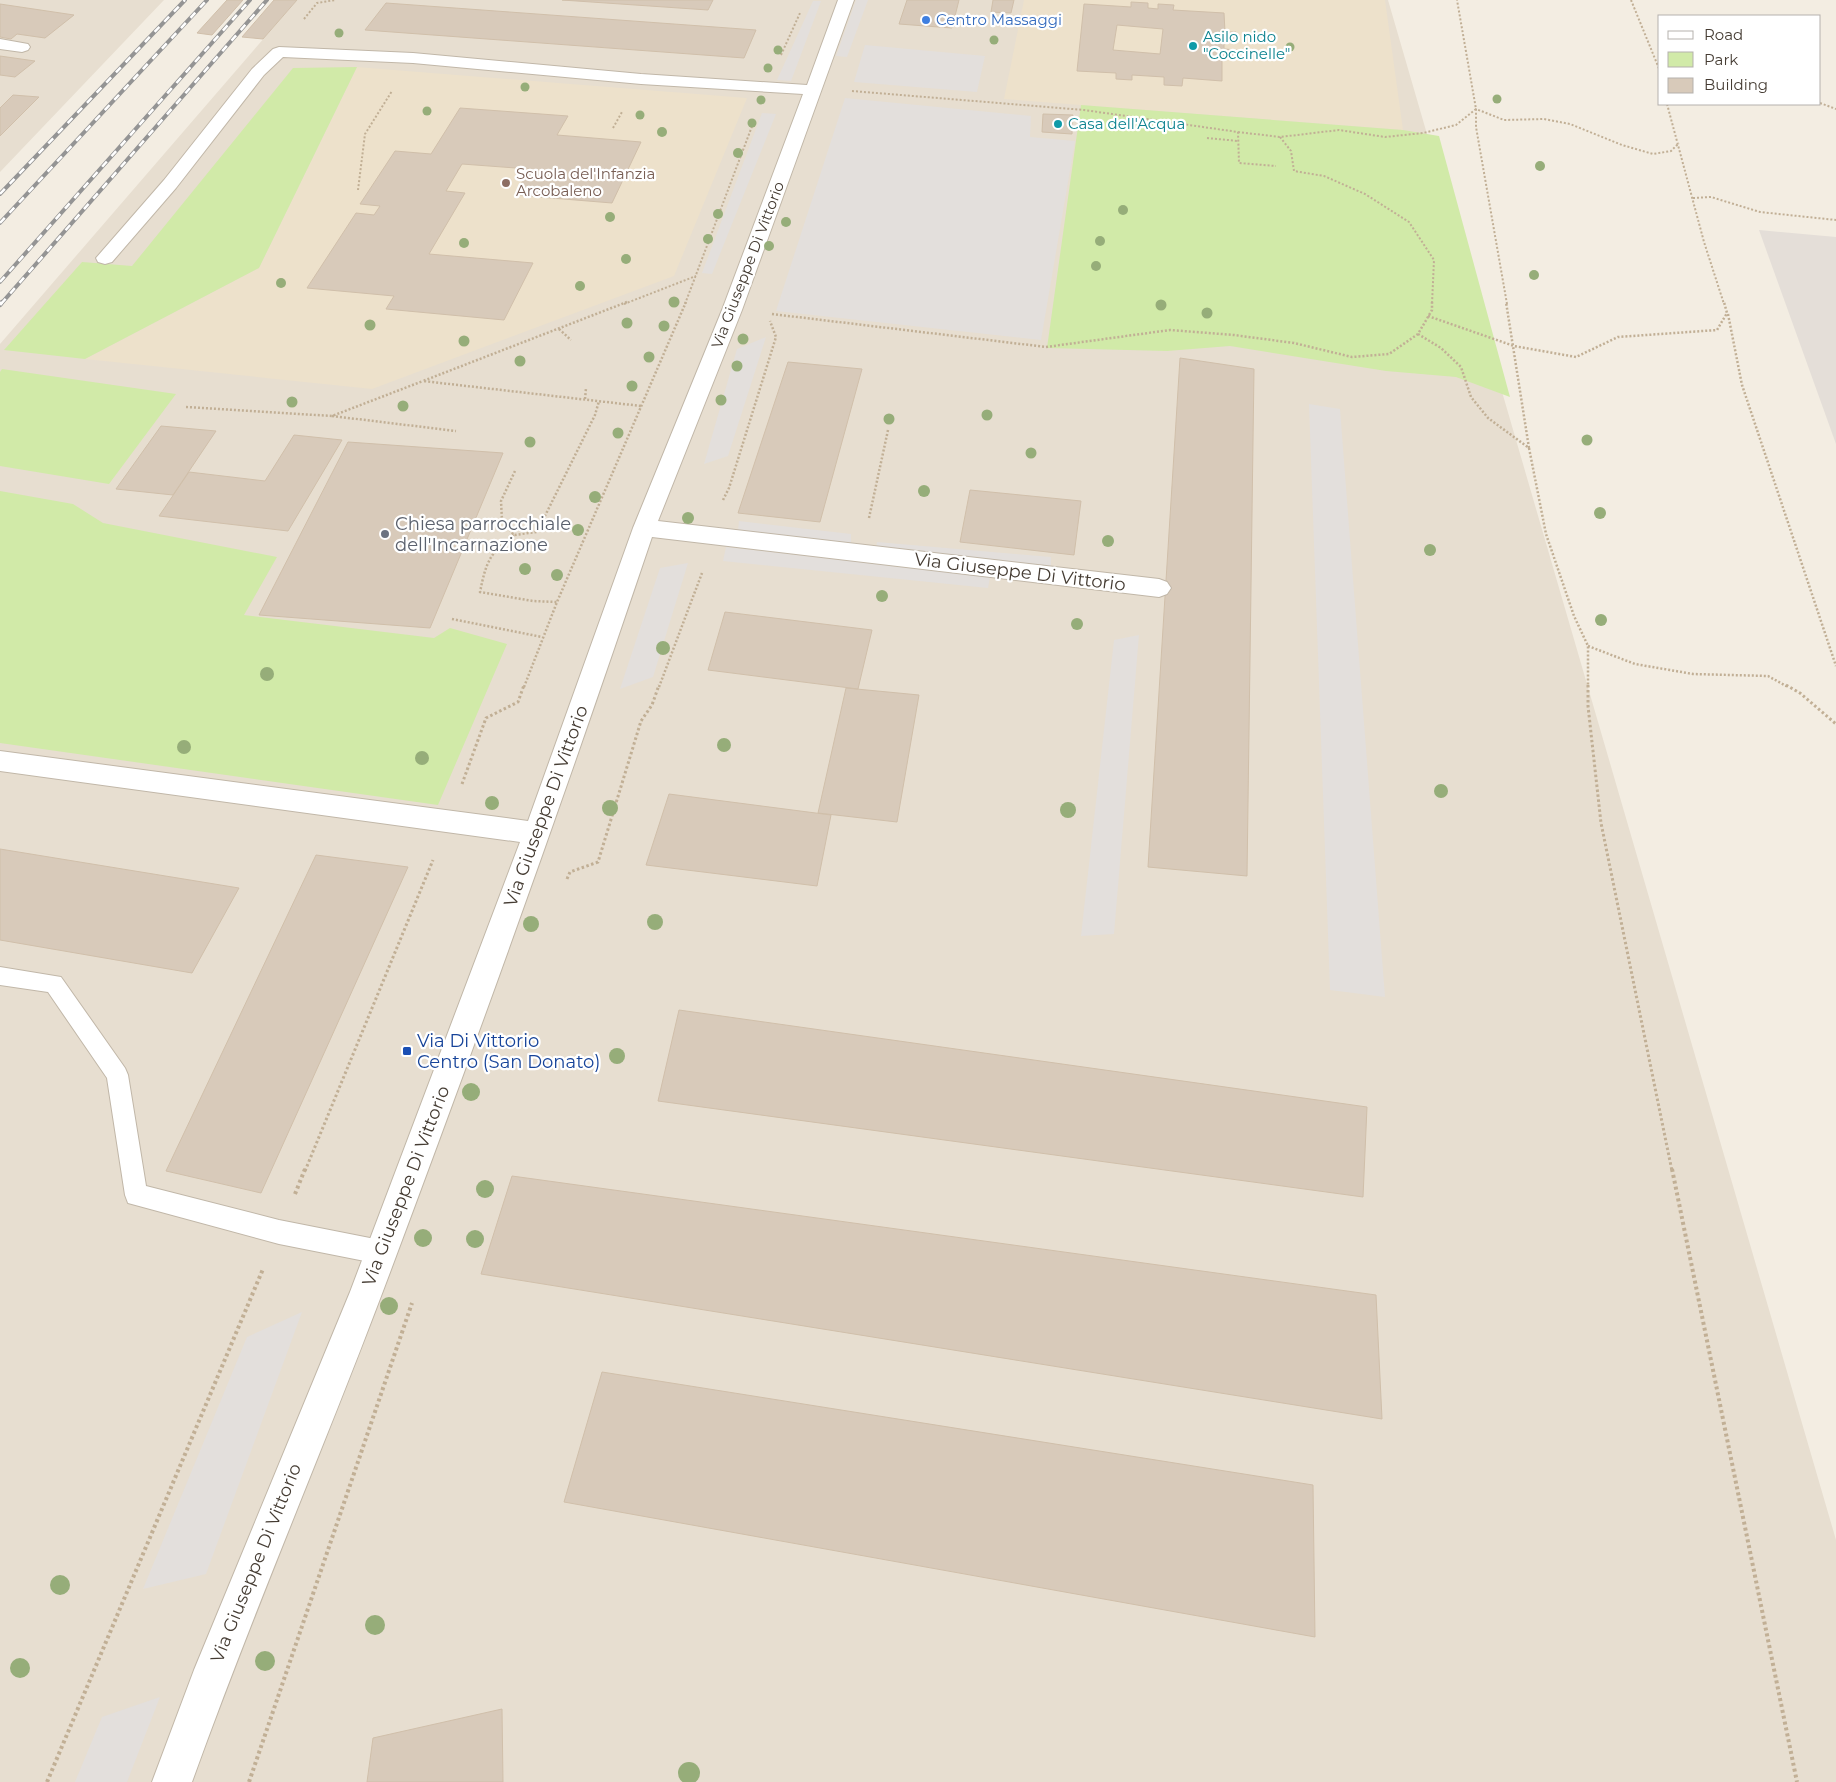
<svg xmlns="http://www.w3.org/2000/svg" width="1836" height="1782" viewBox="0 0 1836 1782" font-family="Montserrat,sans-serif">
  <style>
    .residential { fill: #e7ded0 }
    .industrial { fill: #e4ded8 }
    .education { fill: #ede1cb }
    .green { fill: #d1eaa8 }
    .parking { fill: #e3dfdc }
    .building { fill: #d8caba; stroke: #d0bfaa; fill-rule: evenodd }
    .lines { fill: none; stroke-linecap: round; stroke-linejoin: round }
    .lane-casing { stroke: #c1b7a8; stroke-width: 2 }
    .street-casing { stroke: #c1b7a8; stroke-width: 2 }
    .path-far3 { stroke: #c1af95; stroke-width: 2; stroke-dasharray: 2 2; stroke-linecap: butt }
    .path-far2 { stroke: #c1af95; stroke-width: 2.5; stroke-dasharray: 2 2; stroke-linecap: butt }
    .path-far1 { stroke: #c1af95; stroke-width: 3; stroke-dasharray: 2.5 2.5; stroke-linecap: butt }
    .path { stroke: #c1af95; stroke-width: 4; stroke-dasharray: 3 3; stroke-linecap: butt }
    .lane { fill: #fff; fill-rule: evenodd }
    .street { fill: #fff; fill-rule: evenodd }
    .rail-far1-casing { stroke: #949494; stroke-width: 4 }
    .rail-casing { stroke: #949494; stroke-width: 4.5 }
    .rail-far1 { stroke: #fff; stroke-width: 2.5; stroke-dasharray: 7; stroke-linecap: butt }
    .rail { stroke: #fff; stroke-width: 3; stroke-dasharray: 9; stroke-linecap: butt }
    .tree { fill: #96ad79 }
    .shop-dot { fill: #3f7fe0; stroke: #fff; stroke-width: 2 }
    .culture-dot { fill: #0f9aa8; stroke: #fff; stroke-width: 2 }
    .education-dot { fill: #8d6e63; stroke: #fff; stroke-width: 2 }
    .worship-dot { fill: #6b7280; stroke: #fff; stroke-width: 2 }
    .transit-dot { fill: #1a4fb4; stroke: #fff; stroke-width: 2 }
    .labels { text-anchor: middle; stroke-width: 4.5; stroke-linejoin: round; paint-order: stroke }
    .far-shop-label { font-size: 15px; fill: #366cbe; stroke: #fff; text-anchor: start }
    .far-culture-label { font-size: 15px; fill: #0d838f; stroke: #fff; text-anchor: start }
    .far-education-label { font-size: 15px; fill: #785e54; stroke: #fff; text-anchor: start }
    .far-street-label { font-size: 15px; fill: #453c33; stroke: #fff }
    .worship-label { font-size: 18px; fill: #5b616d; stroke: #fff; text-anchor: start }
    .street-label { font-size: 18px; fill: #453c33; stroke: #fff }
    .transit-label { font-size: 18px; fill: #164399; stroke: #fff; text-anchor: start }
  </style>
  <rect width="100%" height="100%" fill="#f3ede2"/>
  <!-- residential -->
  <path class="residential" d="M0 0H164L0 172Z
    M297 0H1388L1836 1540V1782H0V344Z"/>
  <!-- industrial -->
  <path class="industrial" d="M1759 230 1836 237V444Z"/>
  <!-- education -->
  <path class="education" d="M1024 0H1385L1403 130 1004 99Z
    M357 67 747 98 674 276 372 389 85 359 259 268Z"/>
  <!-- green -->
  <path class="green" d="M357 67 259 268 85 359 4 350 82 262 132 266 293 68Z
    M1081 105 1403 130 1439 136 1510 397 1456 377 1386 371 1230 346 1167 351 1047 348Z
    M2 369 176 394 109 484 0 466V372Z
    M0 491 73 504 103 523 277 557 244 615 434 638 450 628 507 644 438 805 0 743Z"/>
  <!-- parking -->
  <path class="parking" d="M856 0H868L847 57 836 56Z
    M813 1H821L791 81 777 80Z
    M865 45 985 56 977 92 854 82Z
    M845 98 1031 116 1030 137 1075 141 1041 340 776 311Z
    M762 113 776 114 712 274 702 273Z
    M766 337 728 456 704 464 737 349Z
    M1309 404 1340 409 1385 997 1330 990Z
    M739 521 851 534V545L738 531Z
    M877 542 1051 557V571L876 548Z
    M726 547 990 577 988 588 723 561Z
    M688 563 653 677 620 689 660 568Z
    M1139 635 1114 934 1081 936 1114 640Z
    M302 1312 206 1574 143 1589 247 1337Z
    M160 1697 127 1782H75L102 1717Z"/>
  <!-- building -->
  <path class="building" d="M227 0H243L212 35 197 33Z
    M274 0H297L263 39 242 37Z
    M562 0H713L708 10Z
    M907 0H959L952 28 899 24Z
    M993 0H1014L1011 13 991 12Z
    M1131 2 1148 3V8L1158 9V4L1174 5 1173 10 1224 13 1225 32H1236V42L1224 41V49L1237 50V59L1222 58V81L1183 78 1182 86 1164 85V77L1132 75V80L1116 79V73L1077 71 1084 4 1131 7ZM1117 25 1163 29 1160 54 1113 50Z
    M386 3 756 30 744 58 365 30Z
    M0 4 74 15 45 38 17 34 11 39 0 37Z
    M0 56 35 61 15 77 0 75Z
    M13 95 39 97 0 136V108Z
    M460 108 568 116 557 135 641 142 612 203 515 195 529 169 462 164 446 191 465 193 429 254 533 263 504 320 386 309 394 296 307 288 356 213 374 215 380 206 360 204 395 151 431 154Z
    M1043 114 1073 115 1072 134 1042 132Z
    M1180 358 1254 369 1247 876 1148 867Z
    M788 362 862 369 820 522 738 513Z
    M161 426 216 431 173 495 116 489Z
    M294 435 342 440 288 531 159 516 189 472 265 481Z
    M348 442 503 453 430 628 259 615Z
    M970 490 1081 501 1074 555 960 542Z
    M725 612 872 630 858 689 708 670Z
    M846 688 919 695 897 822 818 813Z
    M669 794 831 815 817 886 646 865Z
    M0 849 239 888 192 973 0 940Z
    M316 855 408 867 261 1193 166 1171Z
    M679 1010 1367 1107 1363 1197 658 1101Z
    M512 1176 1376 1295 1382 1419 481 1274Z
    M602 1372 1313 1485 1315 1637 564 1502Z
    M502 1709 503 1782H367L373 1738Z"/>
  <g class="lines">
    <!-- lane casing -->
    <g class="lane-casing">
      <path id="lane" d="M0 967 61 977 125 1068 128 1075 146 1186 279 1220 380 1240 388 1244 392 1252 388 1260 380 1264 279 1244 128 1203 125 1195 107 1078 48 992 0 985Z"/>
    </g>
    <!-- street casing -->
    <g class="street-casing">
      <path id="street" d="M838 0H854L742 310 658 521 1159 579 1167 582 1171 588 1167 594 1159 597 652 537C567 790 477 1041 383 1291 321 1455 251 1617 192 1782H152L194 1670 350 1292 520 842 0 771V751L528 821 633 528 722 310 803 94 641 84 413 63 283 57 264 75 176 188 112 262 105 264 98 262 96 258 164 180 252 69 273 49 279 47 413 53 641 74 807 85Z
        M0 39 28 44 30 47 28 50 22 52 0 49Z"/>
    </g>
    <!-- path-far3 -->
    <path class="path-far3" d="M1631 0 1660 71
      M304 19 317 3 335 0
      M781 55 800 13
      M852 91 1084 110 1238 132 1239 163 1276 166
      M1820 103 1836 109
      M1667 104 1704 242 1724 304
      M613 128 622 112
      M1238 132 1280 137 1339 130 1385 137 1423 133 1456 125 1476 109 1457 0
      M1280 137 1291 151 1294 171 1324 176 1365 194 1409 222 1434 260 1432 304
      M1207 138 1238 141
      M358 190 365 134 392 91
      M1693 198 1711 197 1760 212 1836 220
      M624 304 696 276
      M685 304 754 121
      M1507 304 1476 127V109L1504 120 1544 119 1570 124 1622 145 1653 154 1671 151 1679 143"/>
    <!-- path-far2 -->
    <path class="path-far2" d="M627 302 423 381 641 406
      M772 314 1046 347 1170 330 1234 335 1294 343 1352 357 1389 354 1418 334 1432 310V302
      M1728 314 1742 385 1836 666
      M1428 316 1514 346 1576 357 1618 337 1717 330 1727 313 1724 302
      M559 329 571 340
      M1418 334 1441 348 1461 367 1471 397 1488 418 1529 448 1506 302
      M585 399 586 388
      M186 407 332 416 423 381
      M332 416 456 431
      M1529 448 1546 534 1574 616 1588 646V687
      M515 471 501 501 502 520 514 535 537 532 595 415 599 401
      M723 500 729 488 776 337 770 321
      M869 518 888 430
      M514 535C489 553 486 563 480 592L533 601 557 602
      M452 619 542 637
      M1588 646 1635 664 1693 674 1768 676 1788 687
      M524 687 557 602 686 302
      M659 687 702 573"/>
    <!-- path-far1 -->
    <path class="path-far1" d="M1588 685V706L1601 823 1672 1171
      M1786 685 1800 693 1836 724
      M462 784 486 718 518 702 524 685
      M567 879 570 872 598 862 641 721 652 705 659 685
      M305 1171 433 860"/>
    <!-- path -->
    <path class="path" d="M1672 1169 1797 1782
      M295 1194 305 1169
      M47 1782 263 1269
      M249 1782 412 1303"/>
    <!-- lane -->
    <use href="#lane" class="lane"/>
    <!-- street -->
    <use href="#street" class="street"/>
    <!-- rail-far1 casing -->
    <g class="rail-far1-casing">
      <path id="rail-far1" d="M0 194 185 0
        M0 223 207 0
        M0 282 250 0
        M1 304 267 0"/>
    </g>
    <!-- rail casing -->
    <g class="rail-casing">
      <path id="rail" d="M0 305 2 302"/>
    </g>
    <!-- rail-far1 -->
    <use href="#rail-far1" class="rail-far1"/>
    <!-- rail -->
    <use href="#rail" class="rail"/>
  </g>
  <!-- trees -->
  <g class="tree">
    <circle cx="339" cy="33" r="4.5"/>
    <circle cx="994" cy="40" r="4.5"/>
    <circle cx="1290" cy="47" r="4.5"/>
    <circle cx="778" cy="50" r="4.5"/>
    <circle cx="768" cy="68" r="4.5"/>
    <circle cx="525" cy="87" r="4.5"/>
    <circle cx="1497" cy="99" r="4.5"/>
    <circle cx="761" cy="100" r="4.5"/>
    <circle cx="427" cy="111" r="4.5"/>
    <circle cx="640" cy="115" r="4.5"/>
    <circle cx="752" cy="123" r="4.5"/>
    <circle cx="662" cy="132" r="5"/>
    <circle cx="738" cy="153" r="5"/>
    <circle cx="1540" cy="166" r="5"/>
    <circle cx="1123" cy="210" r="5"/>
    <circle cx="718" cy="214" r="5"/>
    <circle cx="610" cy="217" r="5"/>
    <circle cx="786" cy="222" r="5"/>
    <circle cx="708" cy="239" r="5"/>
    <circle cx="1100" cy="241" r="5"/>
    <circle cx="464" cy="243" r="5"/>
    <circle cx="769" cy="246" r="5"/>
    <circle cx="626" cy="259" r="5"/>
    <circle cx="1096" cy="266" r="5"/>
    <circle cx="1534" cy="275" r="5"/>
    <circle cx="281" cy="283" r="5"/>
    <circle cx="580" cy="286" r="5"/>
    <circle cx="674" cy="302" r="5.5"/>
    <circle cx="1161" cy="305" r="5.5"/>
    <circle cx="1207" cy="313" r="5.5"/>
    <circle cx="627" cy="323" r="5.5"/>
    <circle cx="370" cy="325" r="5.5"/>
    <circle cx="664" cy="326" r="5.5"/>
    <circle cx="743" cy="339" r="5.5"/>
    <circle cx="464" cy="341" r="5.5"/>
    <circle cx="649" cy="357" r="5.5"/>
    <circle cx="520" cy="361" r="5.5"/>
    <circle cx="737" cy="366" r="5.5"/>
    <circle cx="632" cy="386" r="5.5"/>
    <circle cx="721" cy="400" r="5.5"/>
    <circle cx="292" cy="402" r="5.5"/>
    <circle cx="403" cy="406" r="5.5"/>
    <circle cx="987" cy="415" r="5.5"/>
    <circle cx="889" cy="419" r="5.5"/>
    <circle cx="618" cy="433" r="5.5"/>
    <circle cx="1587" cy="440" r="5.5"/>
    <circle cx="530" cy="442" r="5.5"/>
    <circle cx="1031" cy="453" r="5.5"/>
    <circle cx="924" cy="491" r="6"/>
    <circle cx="595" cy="497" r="6"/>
    <circle cx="1600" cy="513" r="6"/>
    <circle cx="688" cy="518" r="6"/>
    <circle cx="578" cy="530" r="6"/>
    <circle cx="1108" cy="541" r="6"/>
    <circle cx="1430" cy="550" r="6"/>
    <circle cx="525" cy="569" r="6"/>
    <circle cx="557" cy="575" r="6"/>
    <circle cx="882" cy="596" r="6"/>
    <circle cx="1601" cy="620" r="6"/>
    <circle cx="1077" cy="624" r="6"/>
    <circle cx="663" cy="648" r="7"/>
    <circle cx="267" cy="674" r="7"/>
    <circle cx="724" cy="745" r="7"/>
    <circle cx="184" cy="747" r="7"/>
    <circle cx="422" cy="758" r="7"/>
    <circle cx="1441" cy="791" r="7"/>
    <circle cx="492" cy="803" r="7"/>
    <circle cx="610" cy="808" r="8"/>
    <circle cx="1068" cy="810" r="8"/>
    <circle cx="655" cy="922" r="8"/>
    <circle cx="531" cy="924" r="8"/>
    <circle cx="617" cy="1056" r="8"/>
    <circle cx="471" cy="1092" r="9"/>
    <circle cx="485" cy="1189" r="9"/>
    <circle cx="423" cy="1238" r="9"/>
    <circle cx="475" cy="1239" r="9"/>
    <circle cx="389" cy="1306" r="9"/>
    <circle cx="60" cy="1585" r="10"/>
    <circle cx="375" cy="1625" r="10"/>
    <circle cx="265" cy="1661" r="10"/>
    <circle cx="20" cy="1668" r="10"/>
    <circle cx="689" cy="1773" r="11"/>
  </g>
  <!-- markers -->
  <circle class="shop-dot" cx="926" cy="20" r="5"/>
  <g class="culture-dot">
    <circle cx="1193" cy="46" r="5"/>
    <circle cx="1058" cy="124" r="5"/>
  </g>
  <circle class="education-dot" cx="506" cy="183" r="5"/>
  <circle class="worship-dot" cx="385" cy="534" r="5"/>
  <rect class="transit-dot" x="402" y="1046" width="10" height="10" rx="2.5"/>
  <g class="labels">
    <!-- far-shop labels -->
    <g class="far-shop-label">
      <text x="936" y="25">Centro Massaggi</text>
    </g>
    <!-- far-culture labels -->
    <g class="far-culture-label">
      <text x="1203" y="42">Asilo nido<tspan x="1203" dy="17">"Coccinelle"</tspan></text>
      <text x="1068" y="129">Casa dell'Acqua</text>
    </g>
    <!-- far-education labels -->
    <g class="far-education-label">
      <text x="516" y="179">Scuola del'Infanzia<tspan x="516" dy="17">Arcobaleno</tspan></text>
    </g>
    <!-- far-street labels -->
    <g class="far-street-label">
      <text transform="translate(748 265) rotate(-69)" y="5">Via Giuseppe Di Vittorio</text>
    </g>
    <!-- worship labels -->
    <g class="worship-label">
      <text x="395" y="530">Chiesa parrocchiale<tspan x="395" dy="21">dell'Incarnazione</tspan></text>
    </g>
    <!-- street labels -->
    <g class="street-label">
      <text transform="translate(1020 572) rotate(7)" y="6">Via Giuseppe Di Vittorio</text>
      <text transform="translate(546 806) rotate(-70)" y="6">Via Giuseppe Di Vittorio</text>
      <text transform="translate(406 1186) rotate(-69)" y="6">Via Giuseppe Di Vittorio</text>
      <text transform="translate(256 1563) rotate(-68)" y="6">Via Giuseppe Di Vittorio</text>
    </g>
    <!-- transit labels -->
    <g class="transit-label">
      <text x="417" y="1047">Via Di Vittorio<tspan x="417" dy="21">Centro (San Donato)</tspan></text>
    </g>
  </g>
  <!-- legend -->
  <rect x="1658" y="15" width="162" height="90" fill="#ffffff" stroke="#b5b1ad"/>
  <rect x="1668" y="31" width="25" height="8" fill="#ffffff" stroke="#b5b1ad"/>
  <text x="1704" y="40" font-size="15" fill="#453c33">Road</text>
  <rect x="1668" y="52" width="25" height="15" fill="#d1eaa8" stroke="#b5b1ad"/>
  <text x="1704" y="65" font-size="15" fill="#453c33">Park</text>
  <rect x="1668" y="78" width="25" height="15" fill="#d8caba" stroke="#b5b1ad"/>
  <text x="1704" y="90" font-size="15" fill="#453c33">Building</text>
</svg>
